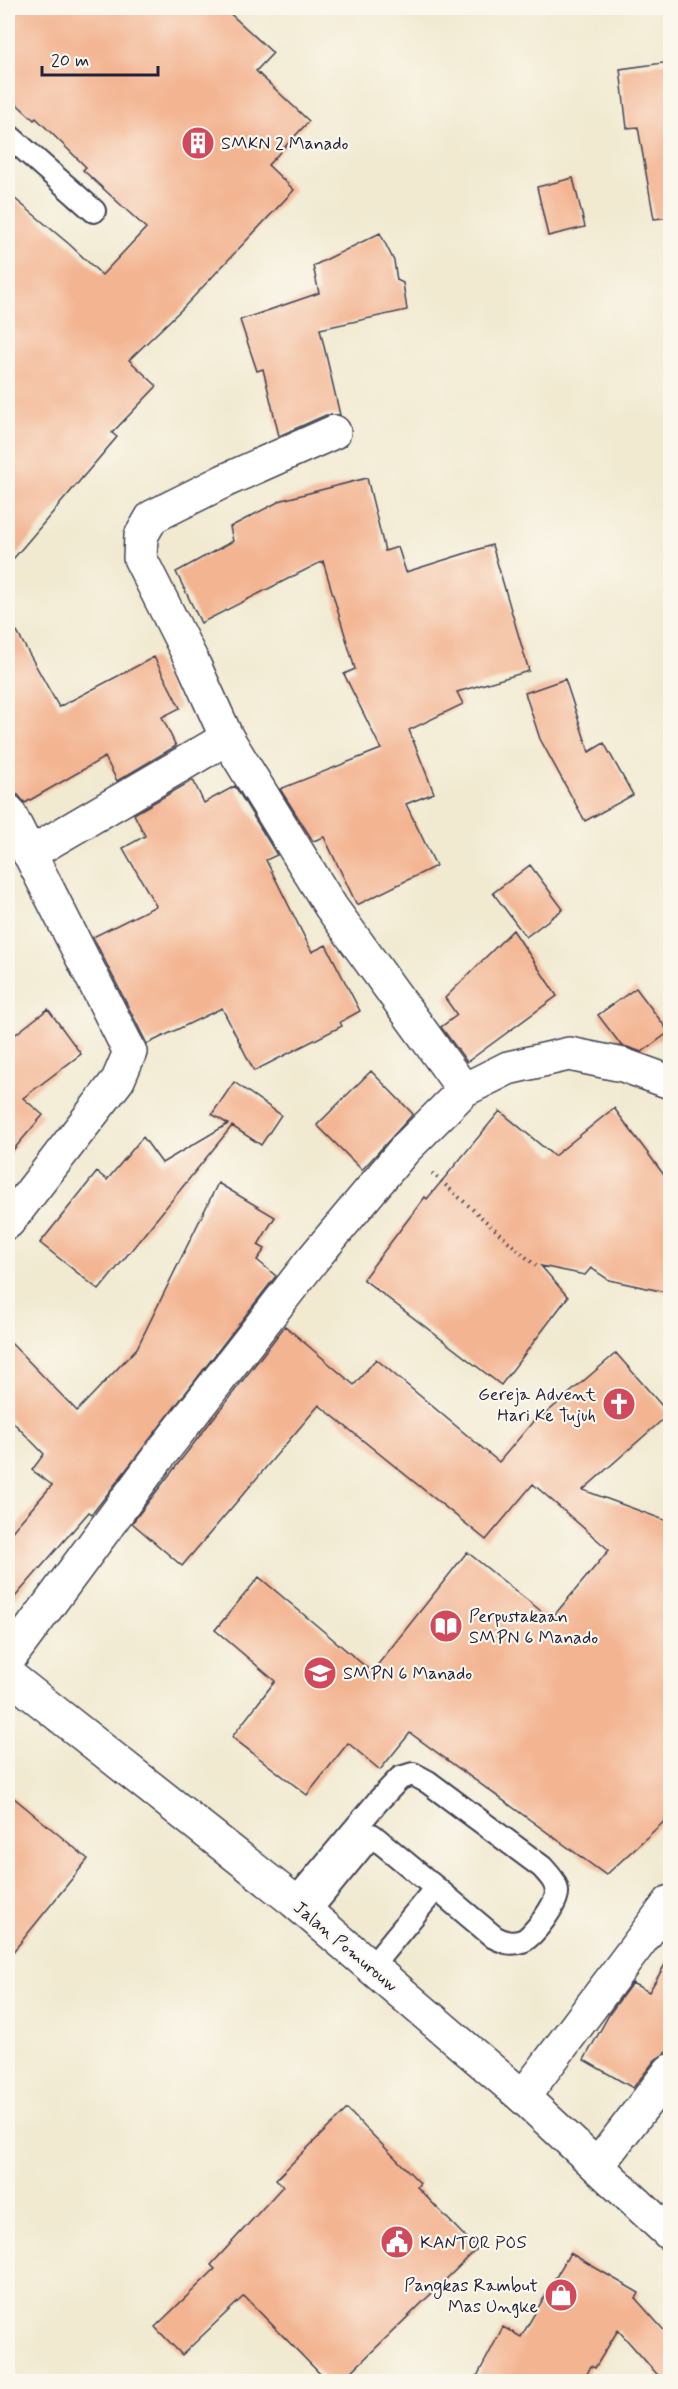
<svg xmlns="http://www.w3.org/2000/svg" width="678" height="2389" viewBox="0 0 678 2389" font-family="Mynerve,sans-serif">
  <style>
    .building { fill: #f3b491 }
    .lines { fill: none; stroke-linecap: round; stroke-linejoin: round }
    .lane-casing { stroke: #414052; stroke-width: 26 }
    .street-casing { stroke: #414052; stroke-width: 36 }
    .secondary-casing { stroke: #414052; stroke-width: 36 }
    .path { stroke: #414052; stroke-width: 4; stroke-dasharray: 1.5 4.5; stroke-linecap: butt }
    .lane { stroke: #fff; stroke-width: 22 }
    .street { stroke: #fff; stroke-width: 33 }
    .secondary { stroke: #fff; stroke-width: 33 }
    .labels { text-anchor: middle; stroke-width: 4.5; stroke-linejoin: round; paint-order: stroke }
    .poi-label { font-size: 18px; fill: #22223b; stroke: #fbf7ec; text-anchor: start }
    .street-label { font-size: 18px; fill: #22223b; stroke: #fbf7ec }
  </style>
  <rect width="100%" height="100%" fill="#fbf7ec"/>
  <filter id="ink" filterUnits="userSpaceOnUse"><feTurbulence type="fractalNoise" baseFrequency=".0167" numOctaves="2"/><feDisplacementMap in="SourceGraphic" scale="12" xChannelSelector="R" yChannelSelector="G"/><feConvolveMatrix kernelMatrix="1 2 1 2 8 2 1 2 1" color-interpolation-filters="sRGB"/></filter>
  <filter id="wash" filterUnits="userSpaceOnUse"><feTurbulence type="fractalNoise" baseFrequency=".008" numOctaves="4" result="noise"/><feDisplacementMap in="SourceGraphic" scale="24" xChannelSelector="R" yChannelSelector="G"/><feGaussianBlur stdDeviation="1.35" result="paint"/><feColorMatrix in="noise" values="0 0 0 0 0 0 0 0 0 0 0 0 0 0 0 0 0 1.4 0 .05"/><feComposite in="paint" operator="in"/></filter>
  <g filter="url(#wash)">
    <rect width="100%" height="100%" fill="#f1ead1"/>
    <g id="blocks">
      <!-- building -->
      <path class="building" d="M8 8H224L273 53 256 71 309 121 268 165 294 190 183 308 129 360 157 386 112 433 117 437 8 565V193L69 244 102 275 146 228 83 170 86 167 36 118 34 120 8 96Z
        M670 62V217L654 219 638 127 627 128 620 69Z
        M573 178 585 227 548 236 537 187Z
        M380 233 394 261 397 280 403 283 407 310 320 329 340 415H326L279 436 263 369 257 371 240 320 319 293 313 266Z
        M367 478 385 551 398 547 406 572 492 545 529 671 457 692 463 704 409 730 434 793 406 804 436 866 357 905 324 837 313 841 280 789 381 749 344 674 355 669 323 561 201 623 176 572 233 541 230 527 282 500Z
        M8 616 59 707 154 657 180 708 162 717 176 746 117 781 105 757 25 803 18 795 8 793Z
        M565 679 589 752 604 743 633 795 585 821 540 739 525 693Z
        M193 780 204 803 235 786 277 855 266 860 312 952 326 945 360 1011 340 1022 342 1026 254 1071 222 1008 147 1044 93 937 156 906 123 848 145 836 134 814Z
        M530 865 563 909 526 937 493 893Z
        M513 930 557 996 467 1062 441 1027 457 1015 445 998Z
        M636 988 669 1032 642 1052 621 1045 598 1015Z
        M48 1009 81 1054 23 1098 43 1115 8 1156V1040Z
        M371 1071 413 1114 362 1170 317 1125Z
        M234 1082 281 1115 261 1145 232 1126 99 1290 40 1243 97 1172 107 1180 143 1137 162 1163 228 1124 212 1114Z
        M614 1108 670 1183V1293L609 1280 591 1268 585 1275 541 1266 568 1297 501 1385 363 1279 425 1197 427 1199 500 1111 554 1156Z
        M218 1183 275 1217 258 1245 265 1249 257 1260 276 1276 92 1514 89 1512 8 1605V1536L52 1485 32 1470 44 1454 8 1417V1340L77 1411 137 1348Z
        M285 1326 354 1385 376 1359 499 1462 541 1412 544 1415 616 1353 669 1414 583 1490 670 1522V1816L606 1875 410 1733 380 1770 348 1743 307 1795 232 1737 275 1681 215 1630 259 1577 372 1672 467 1552 551 1619 609 1550 533 1484 486 1540 319 1405 182 1566 132 1523Z
        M8 1793 88 1859 8 1958Z
        M670 1956V2050L655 2060 633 2088 584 2060 610 2013 632 1983 649 1992Z
        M347 2109 420 2183 417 2187 477 2249 341 2382H328L244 2296 182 2355 155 2327 215 2269 211 2265 283 2186 276 2179Z
        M570 2253 639 2293 636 2299 670 2337V2382H664L618 2330 595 2368 591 2366 583 2382H474L503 2327 521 2337Z"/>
    </g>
  </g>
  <g filter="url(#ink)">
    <use href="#blocks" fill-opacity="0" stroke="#414052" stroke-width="1.5"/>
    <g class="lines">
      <!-- lane casing -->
      <g class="lane-casing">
        <path id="lane" d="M8 135 94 211
          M294 1901 378 1801 400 1778 413 1774 428 1782 542 1867C549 1875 556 1881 557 1892 558 1903 532 1938 522 1941 511 1945 504 1942 494 1937L436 1888 371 1967
          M308 1913 372 1835 436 1888"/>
      </g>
      <!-- street casing -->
      <g class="street-casing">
        <path id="street" d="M334 432 224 481 152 517 141 536 140 558 194 665 227 738 331 907 464 1090
          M8 811 130 1052 118 1080 8 1222
          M29 854 227 738
          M8 1660 156 1460 313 1259 405 1149 464 1090 508 1068 569 1054 623 1065 670 1082
          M523 2097 670 1902
          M597 2166 670 2071"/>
      </g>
      <!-- secondary casing -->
      <g class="secondary-casing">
        <path id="secondary" d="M8 1675 294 1901 523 2097 670 2234"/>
      </g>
      <!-- path -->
      <path class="path" d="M432 1173 538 1268"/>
      <!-- lane -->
      <use href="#lane" class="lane"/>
      <!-- street -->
      <use href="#street" class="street"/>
      <!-- secondary -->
      <use href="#secondary" class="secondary"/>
    </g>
  </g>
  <!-- icons -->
  <defs>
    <g id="building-disc" transform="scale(1.725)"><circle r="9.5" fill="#d1495b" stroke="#fbf7ec"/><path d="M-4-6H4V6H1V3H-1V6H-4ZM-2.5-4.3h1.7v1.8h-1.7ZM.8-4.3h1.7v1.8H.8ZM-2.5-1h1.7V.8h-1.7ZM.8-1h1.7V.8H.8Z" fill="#fff"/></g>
    <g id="church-disc" transform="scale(1.725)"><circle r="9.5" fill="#d1495b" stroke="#fbf7ec"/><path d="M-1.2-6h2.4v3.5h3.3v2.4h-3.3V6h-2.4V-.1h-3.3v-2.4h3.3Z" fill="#fff"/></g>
    <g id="library-disc" transform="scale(1.725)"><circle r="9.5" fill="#d1495b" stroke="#fbf7ec"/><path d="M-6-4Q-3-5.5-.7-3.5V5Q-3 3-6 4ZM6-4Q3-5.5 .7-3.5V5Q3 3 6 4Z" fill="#fff"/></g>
    <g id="school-disc" transform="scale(1.725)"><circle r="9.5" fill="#d1495b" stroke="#fbf7ec"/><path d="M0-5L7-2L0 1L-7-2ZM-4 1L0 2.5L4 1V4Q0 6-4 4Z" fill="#fff"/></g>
    <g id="civic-disc" transform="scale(1.725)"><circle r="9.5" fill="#d1495b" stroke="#fbf7ec"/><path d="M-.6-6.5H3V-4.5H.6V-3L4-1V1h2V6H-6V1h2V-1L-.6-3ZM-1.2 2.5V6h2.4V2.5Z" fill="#fff"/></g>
    <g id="shop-disc" transform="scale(1.725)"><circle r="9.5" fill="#d1495b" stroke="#fbf7ec"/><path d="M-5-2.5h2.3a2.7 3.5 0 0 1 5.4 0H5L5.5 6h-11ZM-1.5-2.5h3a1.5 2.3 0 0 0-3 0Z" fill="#fff"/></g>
  </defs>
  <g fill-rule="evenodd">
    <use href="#building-disc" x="198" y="143"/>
    <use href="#church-disc" x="619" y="1404"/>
    <use href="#library-disc" x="446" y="1626"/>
    <use href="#school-disc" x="320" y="1673"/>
    <use href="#civic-disc" x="397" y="2242"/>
    <use href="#shop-disc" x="561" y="2295"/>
  </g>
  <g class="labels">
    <!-- poi labels -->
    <g class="poi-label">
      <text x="221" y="149">SMKN 2 Manado</text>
      <text x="596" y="1400" text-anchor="end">Gereja Advent<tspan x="596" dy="21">Hari Ke Tujuh</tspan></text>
      <text x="469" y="1622">Perpustakaan<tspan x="469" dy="21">SMPN 6 Manado</tspan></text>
      <text x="343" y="1679">SMPN 6 Manado</text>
      <text x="420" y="2248">KANTOR POS</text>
      <text x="538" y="2291" text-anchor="end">Pangkas Rambut<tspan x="538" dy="21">Mas Ungke</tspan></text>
    </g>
    <!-- street labels -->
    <g class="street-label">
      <text transform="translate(346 1946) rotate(40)" y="6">Jalan Pomurouw</text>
    </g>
  </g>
  <!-- margin -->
  <rect width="678" height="2389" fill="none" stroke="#fbf7ec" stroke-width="30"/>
  <!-- scale -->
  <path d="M42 66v9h116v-9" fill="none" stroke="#22223b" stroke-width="3"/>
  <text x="51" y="66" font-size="18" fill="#22223b" stroke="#fbf7ec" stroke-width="4.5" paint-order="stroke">20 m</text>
</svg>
